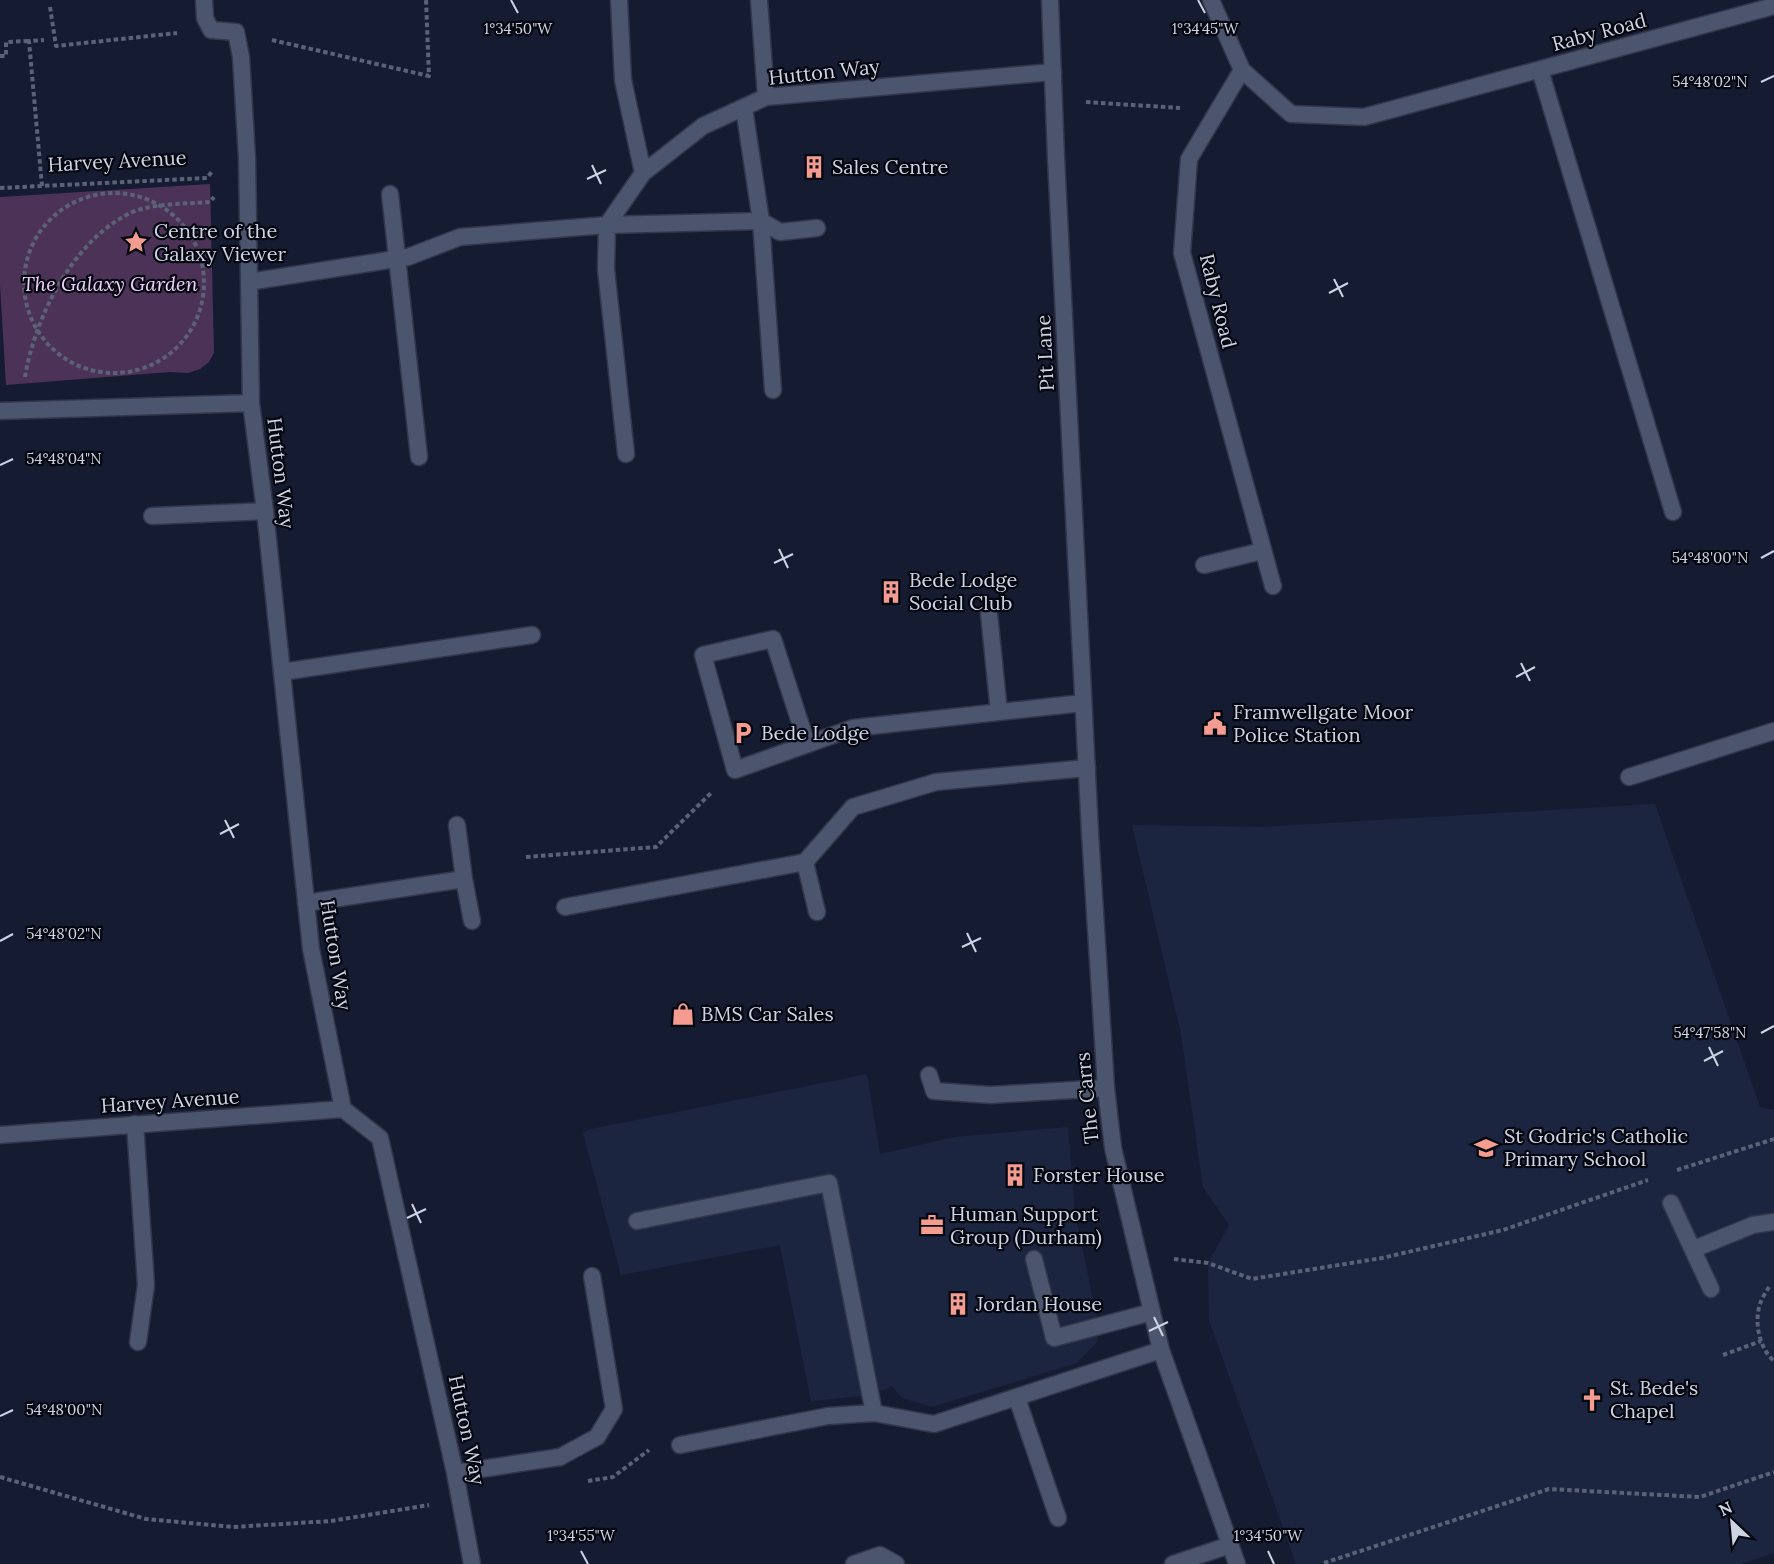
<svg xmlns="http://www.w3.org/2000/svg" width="1774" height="1564" viewBox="0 0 1774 1564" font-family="Lora,serif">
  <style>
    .built { fill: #1c2540 }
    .green { fill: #4c3257 }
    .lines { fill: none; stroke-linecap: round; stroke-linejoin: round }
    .service-casing { stroke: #333749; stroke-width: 19 }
    .minor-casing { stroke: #333749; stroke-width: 19 }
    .tertiary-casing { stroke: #333749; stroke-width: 19 }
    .path { stroke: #5b6275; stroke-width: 4; stroke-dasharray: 4.5 3; stroke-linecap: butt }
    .service { stroke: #4b556e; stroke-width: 16 }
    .minor { stroke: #4b556e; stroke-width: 16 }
    .tertiary { stroke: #4b556e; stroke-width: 16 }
    .ticks { fill: none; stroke: #cdd3e2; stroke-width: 2 }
    .labels { text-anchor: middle; stroke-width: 4.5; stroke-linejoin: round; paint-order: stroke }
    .street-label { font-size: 20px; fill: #cdd3e2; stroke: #050710 }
    .poi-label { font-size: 20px; fill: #cdd3e2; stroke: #050710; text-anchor: start }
    .park-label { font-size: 20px; font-style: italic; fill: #efcffc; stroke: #050710 }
    .ticks-label { font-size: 15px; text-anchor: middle; fill: #cdd3e2; stroke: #050710; stroke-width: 4.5; stroke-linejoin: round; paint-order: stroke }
  </style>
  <rect width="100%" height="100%" fill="#151c32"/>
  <!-- built -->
  <path class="built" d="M1655 804 1760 1107 1774 1110V1553L1741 1564H1296L1209 1320 1208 1263 1229 1225 1203 1187 1181 1034 1132 825 1263 827Z
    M867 1074 880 1154 955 1137 1068 1127 1075 1213 1097 1318 1098 1341 1077 1363 932 1407 902 1398 892 1386 871 1395 811 1401 780 1245 621 1275 583 1133 591 1129Z"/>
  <!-- green -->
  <path class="green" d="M210 184 214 353 209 362 200 369 188 373 170 372 6 385 0 285V197Z"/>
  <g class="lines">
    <!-- service casing -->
    <g class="service-casing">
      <path id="service" d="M759 0 766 97
        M744 108 761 221 773 390
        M390 194 419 457
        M626 454 606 269 607 225 761 221 780 232 817 228
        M152 516 265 511
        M989 614 999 712
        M282 672 532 635
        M807 744 773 639 703 655 735 770 853 728 1083 703
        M464 879 472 921
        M306 903 464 879 457 825
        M565 907 805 862
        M817 912 805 862 853 807 936 782 1087 768
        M929 1075 934 1091 991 1095 1106 1088
        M135 1124 146 1285 138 1342
        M1671 1203 1711 1289
        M637 1221 829 1183 874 1413
        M1694 1249 1753 1225 1774 1222
        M1034 1259 1054 1338 1152 1312
        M1017 1398 1058 1518
        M680 1445 828 1416 874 1413 934 1424 1161 1350
        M560 1457 597 1437 614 1409 592 1276
        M854 1564 880 1555 896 1564"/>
    </g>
    <!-- minor casing -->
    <g class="minor-casing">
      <path id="minor" d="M204 0 205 18 211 30 236 32 241 57 247 158 251 403 265 511 311 949 343 1109 380 1138 455 1473 472 1564
        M619 0 623 80 643 173
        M1211 0 1242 70 1291 114 1364 117 1774 6
        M1242 70 1189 159 1182 253 1273 586
        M1540 70 1673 512
        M249 282 408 257 460 237 607 225 643 173 703 126 766 97 1053 72
        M0 411 251 403
        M1204 565 1262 551
        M1629 777 1774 731
        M0 1135 343 1109
        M455 1473 560 1457
        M1173 1564 1230 1545"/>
    </g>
    <!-- tertiary casing -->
    <g class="tertiary-casing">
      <path id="tertiary" d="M1050 0 1056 158 1090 833 1106 1088 1113 1148 1161 1350 1237 1564"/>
    </g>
    <!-- path -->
    <path class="path" d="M50 7 56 46 177 33
      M272 40 429 76 426 0
      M0 56H6V42L29 41
      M1086 102 1180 108
      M42 186 29 41 44 40
      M0 188 207 178 213 170
      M24 283a90 90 0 1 1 180 0a90 90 0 1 1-180 0Z
      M25 377C35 317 72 243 128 214 150 203 185 204 210 202L214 197
      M526 857 656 847 712 792
      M1677 1170 1774 1139
      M1174 1259 1208 1263 1252 1279 1382 1258 1503 1230 1648 1180
      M1769 1287C1766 1292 1762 1298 1760 1304 1754 1322 1759 1348 1774 1361
      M1723 1355 1761 1341
      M0 1477 146 1519 233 1527 331 1521 429 1505
      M588 1481 613 1477 649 1450
      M1324 1563 1549 1489 1700 1497 1774 1472"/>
    <!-- service -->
    <use href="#service" class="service"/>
    <!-- minor -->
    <use href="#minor" class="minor"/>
    <!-- tertiary -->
    <use href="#tertiary" class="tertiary"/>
  </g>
  <!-- ticks -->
  <path class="ticks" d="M511 0 518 13M1198 0 1205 13M1761 82 1774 76M592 165 601 184M587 179 606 170M1334 279 1343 297M1329 293 1348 283M0 465 13 459M779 549 788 568M1761 558 1774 551M774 563 793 554M1521 663 1530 681M1516 677 1535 667M225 820 234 838M220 834 239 824M967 933 976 952M0 941 13 934M962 947 981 938M1761 1033 1774 1026M1709 1047 1718 1066M1704 1061 1723 1051M412 1204 421 1223M407 1218 426 1209M1154 1317 1163 1336M1149 1331 1168 1322M0 1416 13 1410M581 1551 588 1564M1268 1551 1274 1564"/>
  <!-- icons -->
  <defs>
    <g id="building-bare" transform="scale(1.8)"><path d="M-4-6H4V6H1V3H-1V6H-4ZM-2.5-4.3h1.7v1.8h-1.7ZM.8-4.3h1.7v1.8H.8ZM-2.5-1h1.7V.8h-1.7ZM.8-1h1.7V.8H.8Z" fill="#f59c91" stroke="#050710" stroke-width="2.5" paint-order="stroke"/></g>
    <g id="sight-bare" transform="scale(1.8)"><path d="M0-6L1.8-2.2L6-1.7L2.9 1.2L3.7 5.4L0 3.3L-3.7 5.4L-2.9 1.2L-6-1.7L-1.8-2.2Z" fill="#f59c91" stroke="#050710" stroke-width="2.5" paint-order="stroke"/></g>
    <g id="civic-bare" transform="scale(1.8)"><path d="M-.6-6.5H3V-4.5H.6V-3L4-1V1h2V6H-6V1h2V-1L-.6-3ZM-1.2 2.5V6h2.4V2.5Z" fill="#f59c91" stroke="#050710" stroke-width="2.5" paint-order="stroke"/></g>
    <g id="parking-bare" transform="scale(1.8)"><path d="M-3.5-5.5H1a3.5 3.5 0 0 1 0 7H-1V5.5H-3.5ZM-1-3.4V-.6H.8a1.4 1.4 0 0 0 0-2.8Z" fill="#f59c91" stroke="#050710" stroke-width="2.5" paint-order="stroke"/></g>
    <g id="shop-bare" transform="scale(1.8)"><path d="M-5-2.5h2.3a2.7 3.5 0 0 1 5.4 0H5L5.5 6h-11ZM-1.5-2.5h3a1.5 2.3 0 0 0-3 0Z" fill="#f59c91" stroke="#050710" stroke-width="2.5" paint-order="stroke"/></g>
    <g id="school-bare" transform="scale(1.8)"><path d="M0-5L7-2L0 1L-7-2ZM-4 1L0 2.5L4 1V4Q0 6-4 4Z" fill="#f59c91" stroke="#050710" stroke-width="2.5" paint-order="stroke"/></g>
    <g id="office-bare" transform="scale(1.8)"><path d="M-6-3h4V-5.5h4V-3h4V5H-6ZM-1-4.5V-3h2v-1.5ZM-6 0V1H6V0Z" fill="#f59c91" stroke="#050710" stroke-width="2.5" paint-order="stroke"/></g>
    <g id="church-bare" transform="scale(1.8)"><path d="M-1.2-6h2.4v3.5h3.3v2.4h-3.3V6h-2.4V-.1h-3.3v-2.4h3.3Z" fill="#f59c91" stroke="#050710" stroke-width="2.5" paint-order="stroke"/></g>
  </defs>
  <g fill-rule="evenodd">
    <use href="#building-bare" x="814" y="167"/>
    <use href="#sight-bare" x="136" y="242"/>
    <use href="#building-bare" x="891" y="592"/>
    <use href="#civic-bare" x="1215" y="724"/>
    <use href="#parking-bare" x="743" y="733"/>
    <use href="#shop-bare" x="683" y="1014"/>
    <use href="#school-bare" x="1486" y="1148"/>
    <use href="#building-bare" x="1015" y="1175"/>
    <use href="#office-bare" x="932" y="1225"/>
    <use href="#building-bare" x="958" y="1304"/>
    <use href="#church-bare" x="1592" y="1400"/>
  </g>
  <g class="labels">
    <!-- street labels -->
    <g class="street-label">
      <text transform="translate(1599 32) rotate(-15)" y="7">Raby Road</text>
      <text transform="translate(824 72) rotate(-6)" y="7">Hutton Way</text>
      <text transform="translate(117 161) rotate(-3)" y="7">Harvey Avenue</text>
      <text transform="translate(1218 301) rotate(76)" y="7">Raby Road</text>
      <text transform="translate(1045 353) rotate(-93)" y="7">Pit Lane</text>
      <text transform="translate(281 473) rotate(83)" y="7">Hutton Way</text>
      <text transform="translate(336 955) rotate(81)" y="7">Hutton Way</text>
      <text transform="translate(1087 1098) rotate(-96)" y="7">The Carrs</text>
      <text transform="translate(170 1101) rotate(-4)" y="7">Harvey Avenue</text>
      <text transform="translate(467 1430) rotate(78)" y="7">Hutton Way</text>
    </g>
    <!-- poi labels -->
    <g class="poi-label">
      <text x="832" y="174">Sales Centre</text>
      <text x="154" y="238">Centre of the<tspan x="154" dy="23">Galaxy Viewer</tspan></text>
      <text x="909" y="587">Bede Lodge<tspan x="909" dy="23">Social Club</tspan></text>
      <text x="1233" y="719">Framwellgate Moor<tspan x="1233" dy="23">Police Station</tspan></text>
      <text x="761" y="740">Bede Lodge</text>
      <text x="701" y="1021">BMS Car Sales</text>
      <text x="1504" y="1143">St Godric's Catholic<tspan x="1504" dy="23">Primary School</tspan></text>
      <text x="1033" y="1182">Forster House</text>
      <text x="950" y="1221">Human Support<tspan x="950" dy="23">Group (Durham)</tspan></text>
      <text x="976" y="1311">Jordan House</text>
      <text x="1610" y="1395">St. Bede's<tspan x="1610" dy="23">Chapel</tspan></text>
    </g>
    <!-- park labels -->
    <g class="park-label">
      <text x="110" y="291">The Galaxy Garden</text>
    </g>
  </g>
  <g class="ticks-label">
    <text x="518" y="34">1°34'50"W</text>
    <text x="1205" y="34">1°34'45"W</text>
    <text x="1710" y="87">54°48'02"N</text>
    <text x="64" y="464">54°48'04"N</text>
    <text x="1710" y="563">54°48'00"N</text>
    <text x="64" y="939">54°48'02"N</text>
    <text x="1710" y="1038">54°47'58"N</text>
    <text x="64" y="1415">54°48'00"N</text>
    <text x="581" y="1541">1°34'55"W</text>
    <text x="1268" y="1541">1°34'50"W</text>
  </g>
  <!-- north arrow -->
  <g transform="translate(1732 1522) rotate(334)" stroke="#050710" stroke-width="4.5" paint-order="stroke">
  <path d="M0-4.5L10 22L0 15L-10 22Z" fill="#cdd3e2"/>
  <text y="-9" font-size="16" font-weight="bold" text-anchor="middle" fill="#cdd3e2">N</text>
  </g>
</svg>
